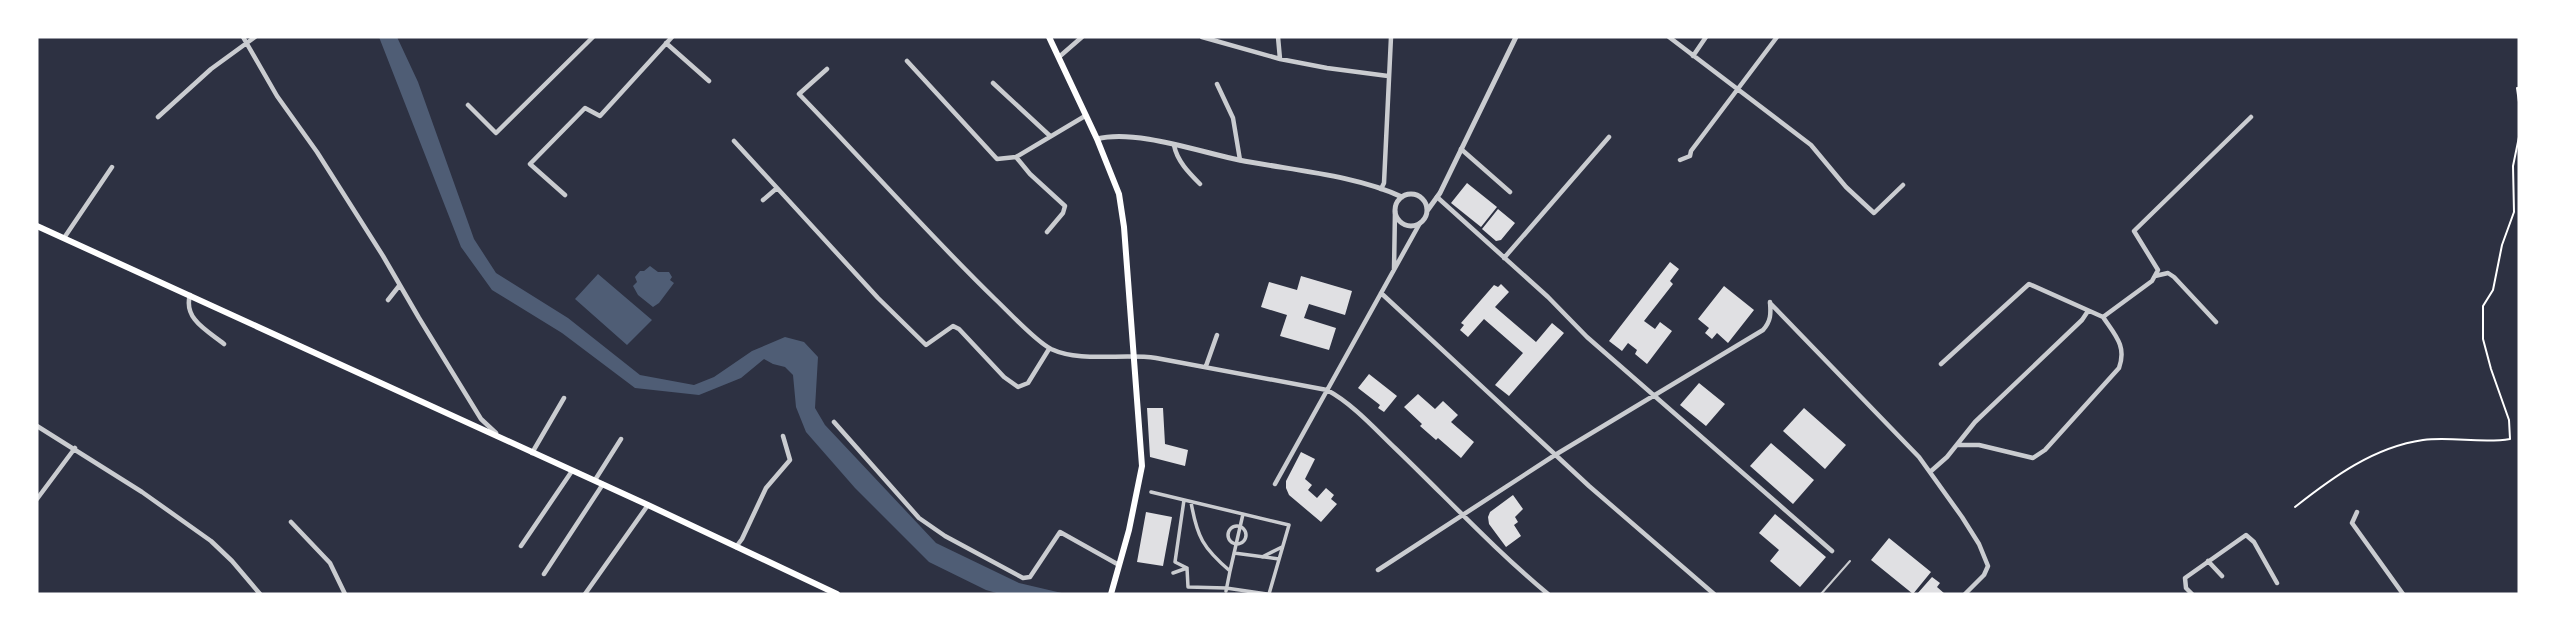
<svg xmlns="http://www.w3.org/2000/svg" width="2556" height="631" viewBox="0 0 2556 631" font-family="Barlow,sans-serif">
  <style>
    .water { fill: #4f5d75 }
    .building { fill: #e0e0e3 }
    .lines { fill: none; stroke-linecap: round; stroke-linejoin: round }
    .path { stroke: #fff; stroke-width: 2 }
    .service { stroke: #caccd0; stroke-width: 2 }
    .pedestrian { stroke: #caccd0; stroke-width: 3.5 }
    .minor { stroke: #caccd0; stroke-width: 4.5 }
    .tertiary { stroke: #caccd0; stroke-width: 5 }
    .secondary { stroke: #fff; stroke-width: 6 }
  </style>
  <rect width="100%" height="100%" fill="#2d3142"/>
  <!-- water -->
  <path class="water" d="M379 37H397L418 82 474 239 496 273 568 318 640 375 694 385 714 377 752 351 785 337 804 342 818 357 815 408 825 425 936 543 1019 583 1066 594H1000L986 590 929 562 855 488 806 432 796 407 793 375 785 367 773 364 764 359 741 378 699 395 635 388 562 333 492 290 461 247Z
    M650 266 658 272H669L672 277 670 280 674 283 659 303 653 307 638 295 633 286 637 282 635 277 640 271H644Z
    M598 274 652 320 627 345 575 299Z"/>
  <!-- building -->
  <path class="building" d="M1467 183 1497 207 1481 227 1451 203Z
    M1498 209 1515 223 1501 240 1496 241 1482 229Z
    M1670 262 1679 269 1670 281 1673 284 1644 321 1655 329 1660 322 1672 331 1647 364 1635 354 1637 350 1628 343 1622 351 1609 341Z
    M1301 276 1352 291 1345 315 1309 304 1304 318 1336 328 1329 350 1280 336 1287 315 1261 307 1269 282 1297 290Z
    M1501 284 1509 292 1495 307 1536 342 1552 323 1564 333 1509 396 1495 385 1523 353 1484 319 1468 337 1460 330 1464 325 1461 323 1494 285 1498 287Z
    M1724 286 1754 310 1728 343 1717 333 1712 339 1705 333 1709 328 1698 319Z
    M1369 374 1397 396 1384 412 1378 408 1380 405 1358 388Z
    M1699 383 1725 404 1706 426 1680 405Z
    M1418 394 1435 409 1443 401 1458 415 1451 422 1474 442 1461 458 1438 438 1436 440 1420 426 1422 424 1404 407Z
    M1147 408H1163L1165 444 1188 450 1185 466 1150 457Z
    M1804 408 1846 445 1825 469 1783 431Z
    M1771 443 1814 480 1793 504 1750 466Z
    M1301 452 1315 459 1305 479 1312 485 1308 490 1317 498 1326 488 1334 495 1331 499 1337 504 1321 522 1289 495 1286 488V481Z
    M1513 495 1523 509 1515 517 1518 522 1514 525 1521 536 1506 547 1489 524 1488 517 1490 512Z
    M1146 512 1172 517 1163 566 1137 562Z
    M1775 514 1826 557 1800 587 1770 561 1779 550 1759 533Z
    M1889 538 1931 572 1913 594 1871 560Z
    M1932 577 1940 583 1937 587 1945 594H1917Z"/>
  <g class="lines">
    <!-- path -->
    <path class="path" d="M2519 88H2517L2519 102
      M2295 507C2333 477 2374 447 2423 440 2452 436 2481 444 2510 439L2509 420 2491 369 2483 339V306L2493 290 2502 245 2514 212 2513 166 2519 137"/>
    <!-- service -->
    <path class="service" d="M1821 594 1850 561"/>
    <!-- pedestrian -->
    <path class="pedestrian" d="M1151 492 1289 525 1269 594
      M1184 500 1175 562 1187 568
      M1191 502C1197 537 1203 548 1230 571L1226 591
      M1228 535a9 9 0 1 1 18 0a9 9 0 1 1-18 0Z
      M1234 553 1279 559
      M1262 557 1282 547
      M1230 571 1243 514
      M1173 573 1187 568 1188 587 1226 588 1267 594"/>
    <!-- minor -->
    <path class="minor" d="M243 37 277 96 317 152 383 256 419 318 481 419 496 433
      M1202 37 1280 59 1327 68 1388 76
      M1278 37 1280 59
      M1669 37 1811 145 1846 187 1874 213 1903 185
      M666 43 709 81
      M1693 56 1706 37
      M1059 57 1082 37
      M907 61 997 159 1016 157 1085 116
      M827 69 799 94C865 162 927 233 995 299 1009 312 1035 341 1051 349 1081 363 1123 353 1156 358L1327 390C1353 404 1375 429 1396 449 1447 498 1494 549 1548 594
      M993 83 1049 135
      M1217 84 1233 118 1240 160
      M468 105 496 133 593 37
      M158 117 211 69 255 37
      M734 141 878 298 926 345 953 326 959 329 1004 377 1018 387 1028 383 1049 349
      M1174 145C1177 161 1189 173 1200 184
      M1461 149 1510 192
      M1016 157 1030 174 1065 206 1063 213 1047 232
      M1680 160 1690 156 1691 151 1777 37
      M1381 189 1384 183 1391 37
      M565 195 530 164 585 108 600 116 672 37
      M1437 197 1548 297 1587 337 1832 551
      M763 200 777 188
      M64 238 112 167
      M1504 258 1609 137
      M1394 270 1395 211
      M2155 276 2168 273 2174 277 2216 322
      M1381 293 1589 486 1714 594
      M190 295C183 319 208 331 224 344
      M388 300 399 286
      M1770 303 1919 457 1962 517 1979 544 1988 566 1984 575 1965 594
      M2103 317 2152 281 2158 270 2134 231 2251 117
      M1941 364 2029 284 2103 317
      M1206 366 1217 335
      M834 422 919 518 945 536 1023 578 1030 577 1060 532 1119 565
      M37 426 142 492 211 541 232 561 260 594
      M1957 445H1979L2033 458 2045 450 2119 368C2127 346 2115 335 2103 317
      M532 453 564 398
      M1930 472 1947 457 1975 422 2082 320 2088 311
      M595 480 621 439
      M1275 484 1420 223
      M37 499 75 448
      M2357 512 2352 523 2403 594
      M291 522 330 563 345 594
      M521 546 572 471
      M736 547 742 539 766 488 790 460 783 436
      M2208 561 2222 576
      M1378 570 1555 455 1763 330C1771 321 1771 314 1770 302
      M544 574 603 484
      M585 594 648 505
      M2192 594 2186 588 2185 578 2246 535 2254 542 2277 583"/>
    <!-- tertiary -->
    <path class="tertiary" d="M1097 139C1135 129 1200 152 1239 160 1290 170 1356 175 1402 197
      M1395 210a16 16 0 1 1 32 0a16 16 0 1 1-32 0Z
      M1427 211 1440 193 1516 37"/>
    <!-- secondary -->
    <path class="secondary" d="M1049 37 1097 139 1119 194 1124 227 1142 466 1129 530 1111 594
      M37 226 648 505 837 594"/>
  </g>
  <!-- border -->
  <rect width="2556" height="631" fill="none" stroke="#ffffff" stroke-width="77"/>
</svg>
